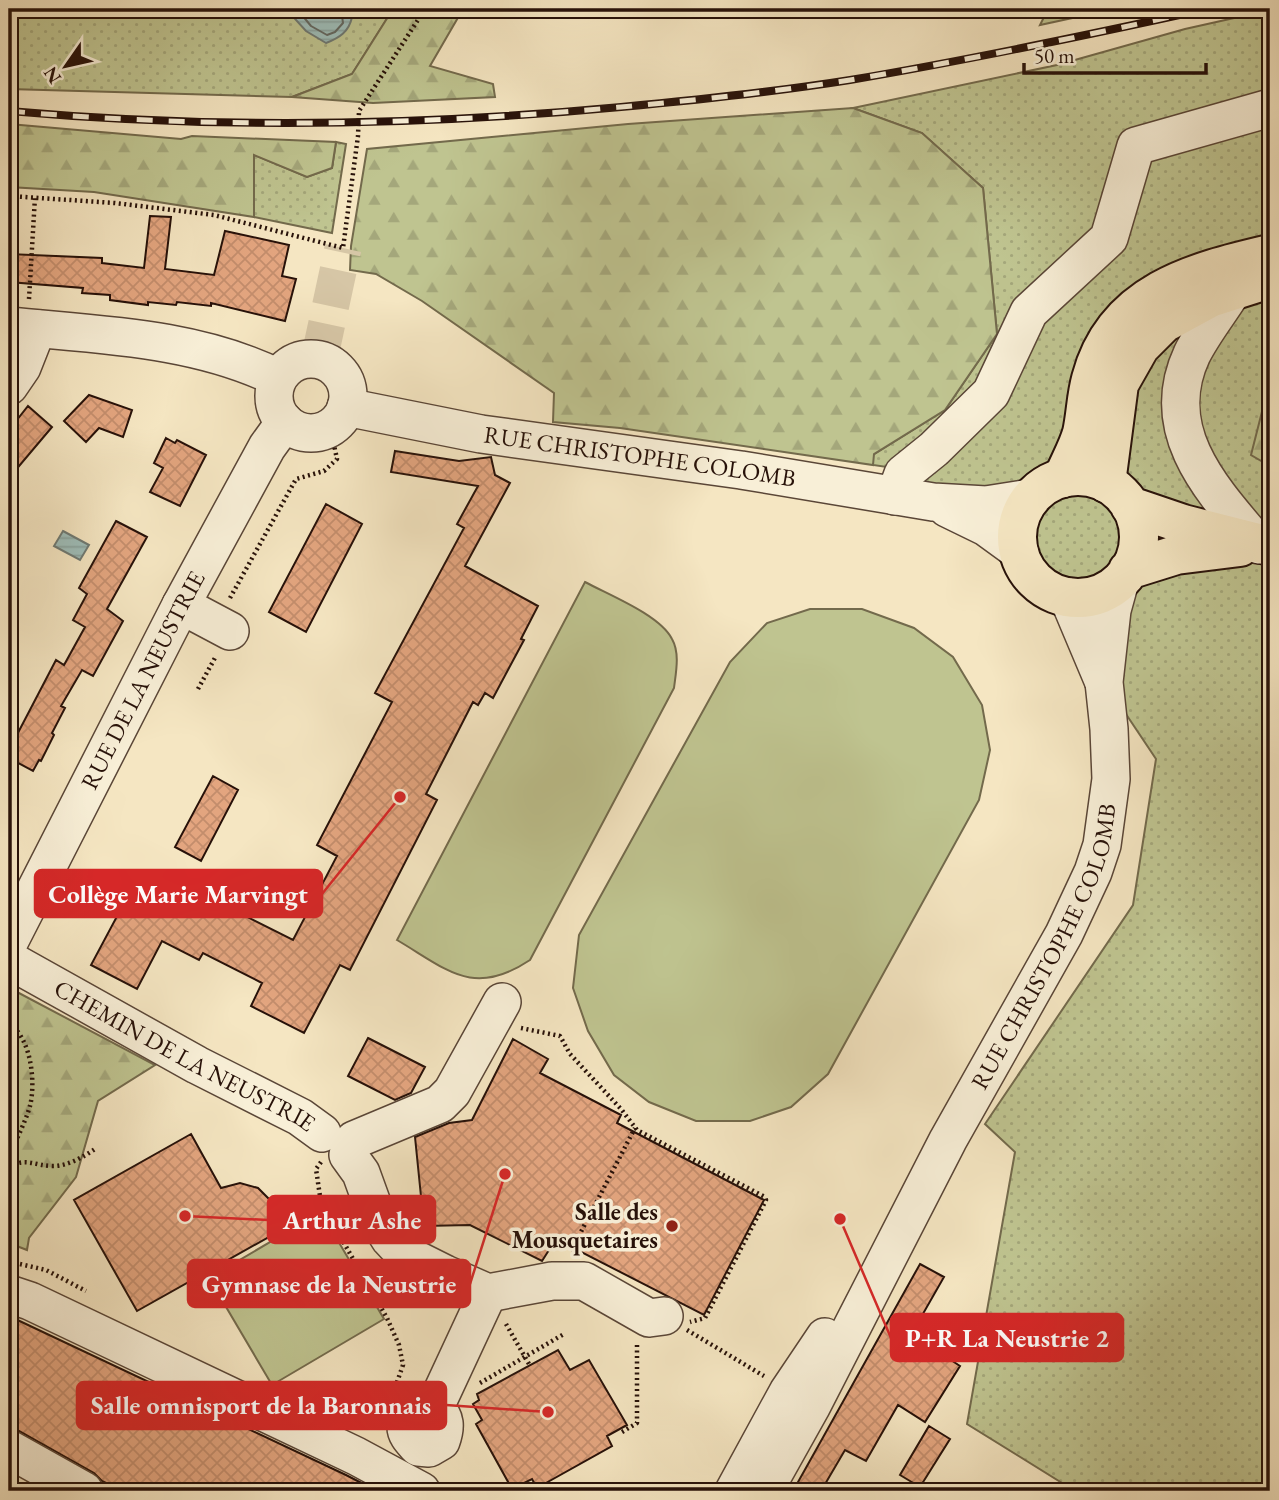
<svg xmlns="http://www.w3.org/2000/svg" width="1279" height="1500" viewBox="0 0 1279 1500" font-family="'EB Garamond',serif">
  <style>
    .green { fill: url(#green-dots); stroke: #736a4c; stroke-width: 2 }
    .forest { fill: url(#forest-firs); stroke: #736a4c; stroke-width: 2 }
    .pitch { fill: #bfc490; stroke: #736a4c; stroke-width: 2 }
    .water { fill: url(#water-rules); stroke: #6e7973; stroke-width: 2 }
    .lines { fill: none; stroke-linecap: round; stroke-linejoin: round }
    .shore { stroke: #626862; stroke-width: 2 }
    .building { fill: url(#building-cross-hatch); stroke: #271109; stroke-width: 2 }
    .minor-tunnel { stroke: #d6c6a6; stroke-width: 37; stroke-dasharray: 37 18; stroke-linecap: butt }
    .minor-casing { stroke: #5a4637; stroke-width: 40 }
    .major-casing { stroke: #271109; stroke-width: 42 }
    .highway-casing { stroke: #271109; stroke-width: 42 }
    .path { stroke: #271109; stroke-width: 4.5; stroke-dasharray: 2 3.5; stroke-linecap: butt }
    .minor { stroke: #f8efd7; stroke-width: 37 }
    .major { stroke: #f5e6c2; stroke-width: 38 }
    .highway { stroke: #f5e6c2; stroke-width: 38 }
    .rail-casing { stroke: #271109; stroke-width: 8 }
    .rail { stroke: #f8efd7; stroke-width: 5; stroke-dasharray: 16; stroke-linecap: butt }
    .poi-dot { fill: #8f2418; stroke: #f8efd7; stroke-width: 2.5 }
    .labels { text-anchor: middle; stroke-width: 7; stroke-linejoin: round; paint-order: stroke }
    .street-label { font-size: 24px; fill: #271109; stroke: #f8efd7 }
    .poi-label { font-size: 24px; font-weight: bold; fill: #271109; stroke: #f8efd7; text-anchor: end }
    .leader { fill: none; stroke: #d62828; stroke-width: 2.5 }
    .callout-dot { fill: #d62828; stroke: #f8efd7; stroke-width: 2.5 }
    .callout { fill: #d62828; stroke: #d62828; stroke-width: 2.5 }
    .callout-label { font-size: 26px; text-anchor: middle; font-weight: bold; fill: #fff }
  </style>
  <defs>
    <pattern id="green-dots" width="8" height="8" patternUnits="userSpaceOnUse" patternTransform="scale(1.75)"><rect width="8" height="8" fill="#bfc490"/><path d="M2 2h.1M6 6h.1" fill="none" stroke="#a4a77b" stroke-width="1.8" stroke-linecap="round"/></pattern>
    <pattern id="forest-firs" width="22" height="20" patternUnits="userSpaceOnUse" patternTransform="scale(1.75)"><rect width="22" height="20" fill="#bfc490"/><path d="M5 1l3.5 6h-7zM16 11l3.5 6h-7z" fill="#a4a77b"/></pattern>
    <pattern id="water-rules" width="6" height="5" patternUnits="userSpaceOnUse" patternTransform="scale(1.75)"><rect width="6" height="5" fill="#9ebeba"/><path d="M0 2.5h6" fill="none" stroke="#88a29f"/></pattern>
    <pattern id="building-cross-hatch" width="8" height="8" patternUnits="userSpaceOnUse" patternTransform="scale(1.75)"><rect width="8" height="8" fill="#e3a57f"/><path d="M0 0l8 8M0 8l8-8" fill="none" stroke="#c38d6c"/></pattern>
  </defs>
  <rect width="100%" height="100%" fill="#f5e6c2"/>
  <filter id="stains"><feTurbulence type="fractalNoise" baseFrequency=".00286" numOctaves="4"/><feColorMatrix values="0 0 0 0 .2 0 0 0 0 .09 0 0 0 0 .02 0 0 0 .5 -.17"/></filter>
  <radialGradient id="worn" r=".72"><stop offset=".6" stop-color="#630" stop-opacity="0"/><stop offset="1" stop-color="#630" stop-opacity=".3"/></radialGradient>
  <!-- green -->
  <path class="green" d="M9 9H393L352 74 292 97 9 89Z
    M1048 9H1114L1040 25Z
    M1270 10V1491H1075L967 1424 1015 1152 985 1124 1133 905 1156 759 1067 626 907 470 873 465V455L945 410 997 334 983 188 922 133 853 108 1057 65 1185 29Z
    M336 142 346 144 332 233 254 217V155L307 177 332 168Z"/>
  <!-- forest -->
  <path class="forest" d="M393 9H463L430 66 493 84 495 97 373 103 292 97 352 74Z
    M853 108 922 133 983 188 997 334 945 410 874 454 873 465 620 428 553 422 554 393 422 301 376 274 350 270 351 246 367 149 628 124Z
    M9 124 181 139 192 136 336 142 332 168 307 177 254 155V217L94 192 9 187Z
    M1270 380V466L1251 455Z
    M17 992 155 1065 98 1101 76 1177 29 1238 27 1250 9 1243V1009Z"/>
  <!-- pitch -->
  <path class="pitch" d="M585 582C609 595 660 615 672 639 680 653 676 672 674 688L530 960C473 998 448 970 397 940Z
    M810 609H862L914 628 953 657 982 705 990 750 979 800 828 1074 791 1107 750 1121H696L649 1102 614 1075 588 1031 573 988 579 935 730 662 767 623Z
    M321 1212 384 1319 272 1385 209 1278Z"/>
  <!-- water -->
  <path class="water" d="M286 9H347L352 17C349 32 339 38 326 43L306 31Z
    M63 531 89 545 80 560 54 546Z"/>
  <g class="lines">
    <!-- shore -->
    <path class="shore" d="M297 9 311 26 327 35 335 32 343 23 341 9"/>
  </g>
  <!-- building -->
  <path class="building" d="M150 216 171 217 165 269 214 275 225 231 289 245 282 276 296 279 285 321 211 303V306L177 302 176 305 148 302V305L110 300V295L82 293 83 288 9 282V254L102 258V263L144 268Z
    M89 395 132 410 123 437 99 428 86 442 64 421Z
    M28 406 52 427 9 478V430Z
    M166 438 175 443 177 440 206 455 180 506 150 492 163 468 154 463Z
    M395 451 459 461 491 457 495 475 510 483 465 566 538 606 521 639 524 640 493 698 485 693 478 705 473 702 426 794 437 800 350 970 340 965 304 1033 251 1006 262 983 203 953 199 960 162 941 137 989 91 965 139 875 207 910 212 899 293 940 337 856 317 845 392 702 375 693 464 528 457 524 478 486 391 472Z
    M326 504 362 524 306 632 269 612Z
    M116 521 147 537 107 609 123 621 93 676 82 670 61 706 65 708 52 733 54 735 41 761 39 760 33 771 9 758V750L56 660 64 665 85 627 73 620 87 594 79 588Z
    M213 776 238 790 201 861 175 847Z
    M368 1038 425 1067 411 1093 395 1100 348 1076Z
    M513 1039 548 1059 540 1073 621 1115 617 1123 764 1200 704 1315 556 1239 542 1261 470 1225 424 1226 415 1137 449 1123 472 1120Z
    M191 1134 221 1188 240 1183 258 1188 277 1207 282 1205 292 1224 137 1311 74 1200Z
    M920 1264 944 1277 916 1326 936 1337 931 1347 960 1366 925 1422 898 1405 866 1461 845 1450 821 1491H793Z
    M9 1316 346 1475 377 1491H122L102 1481 94 1473 19 1431 9 1428Z
    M558 1350 570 1370 589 1360 627 1425 607 1436 612 1446 537 1488 532 1479 512 1489 476 1424 482 1420 473 1404 479 1400 477 1394Z
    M929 1426 950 1439 920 1487 900 1475Z"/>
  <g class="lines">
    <!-- minor-tunnel -->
    <path class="minor-tunnel" d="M319 360 343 248"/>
    <!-- minor casing -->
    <g class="minor-casing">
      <g id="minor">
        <path d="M1233 290C1220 311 1203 332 1192 354 1156 431 1212 490 1259 545"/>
        <path d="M9 326C99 335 195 337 278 378"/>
        <circle cx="311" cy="396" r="37"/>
        <path d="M9 386 22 367 37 329"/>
        <path id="s1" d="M346 407 481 434 741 470 933 502 986 505 1030 498"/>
        <path d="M895 496 903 474 934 449 991 393 1029 312 1109 238 1136 146 1270 108"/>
        <path d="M947 508 986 527 1019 551"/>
        <path d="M1068 597 1103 680"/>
        <path d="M181 605 230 631"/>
        <path id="s2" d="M9 942 181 605 267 447 285 422"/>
        <path id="s3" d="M9 960 197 1065 300 1117 322 1133"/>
        <path d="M354 1140 440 1104 452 1092 502 1002"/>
        <path d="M348 1155 361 1173 378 1220 390 1239 403 1253 445 1274 488 1293 552 1281H584L649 1318 664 1316"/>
        <path d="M9 1294 30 1301 356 1456 421 1491"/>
        <path d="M435 1407C446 1418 446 1427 441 1441L429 1448 418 1447C413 1441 406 1435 406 1427 404 1411 423 1405 435 1407L488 1293"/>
        <path d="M9 1449 84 1491"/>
        <path d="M734 1491 788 1392 825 1337"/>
        <path id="s4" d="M764 1491 811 1407 948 1140 1064 934 1093 872 1102 845 1111 779 1109 729 1104 682 1112 610 1120 581"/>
      </g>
    </g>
    <!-- major casing -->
    <g class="major-casing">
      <path id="major" d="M1017 537a61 61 0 1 1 122 0a61 61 0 1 1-122 0Z
        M1130 506 1183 524 1270 546
        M1128 570 1176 555 1240 547"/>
    </g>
    <!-- highway casing -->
    <g class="highway-casing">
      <path id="highway" d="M1063 478C1069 463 1078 448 1082 433 1086 415 1086 397 1091 379 1114 292 1193 272 1270 254
        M1106 483 1119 384 1140 347 1164 323 1210 298 1257 283"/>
    </g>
    <!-- path -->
    <path class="path" d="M9 196 115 203 214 215 343 248 358 136 359 111 425 9
      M29 299 35 197
      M230 598 296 479 324 471 337 459 331 431
      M198 689 216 656
      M9 1024C31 1037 36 1082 30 1106 25 1123 16 1140 9 1157
      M521 1028 560 1036 570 1054 621 1109 637 1130 765 1197 766 1200 705 1318 690 1322
      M321 1162 316 1169 321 1203 387 1318 399 1345 403 1365 395 1388
      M9 1167C26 1157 35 1166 53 1166 68 1166 83 1157 95 1149
      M571 1251 635 1128
      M20 1264 46 1270 86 1291
      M506 1324 529 1364
      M687 1330 764 1376
      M480 1383 564 1334
      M622 1432 637 1423V1345"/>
    <!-- minor -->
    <use href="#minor" class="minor"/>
    <!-- major -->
    <use href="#major" class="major"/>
    <!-- highway -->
    <use href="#highway" class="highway"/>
    <!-- rail casing -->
    <g class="rail-casing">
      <path id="rail" d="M9 111C212 129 417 126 621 107 697 100 774 92 850 80 969 60 1088 35 1207 9"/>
    </g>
    <!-- rail -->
    <use href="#rail" class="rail"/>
  </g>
  <!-- markers -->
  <circle class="poi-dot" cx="672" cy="1226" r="7"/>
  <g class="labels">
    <!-- street labels -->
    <g class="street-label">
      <text dy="8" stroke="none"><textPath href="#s1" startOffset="298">RUE CHRISTOPHE COLOMB</textPath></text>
      <text dy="8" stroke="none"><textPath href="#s2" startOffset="294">RUE DE LA NEUSTRIE</textPath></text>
      <text dy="8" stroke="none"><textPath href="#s4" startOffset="614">RUE CHRISTOPHE COLOMB</textPath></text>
      <text dy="8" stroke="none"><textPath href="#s3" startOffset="200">CHEMIN DE LA NEUSTRIE</textPath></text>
    </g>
    <!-- poi labels -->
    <g class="poi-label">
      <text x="658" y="1220">Salle des<tspan x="658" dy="28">Mousquetaires</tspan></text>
    </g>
  </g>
  <!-- callouts -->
  <path class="leader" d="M400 797L322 894M185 1216L268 1220M505 1174L470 1284M840 1219L891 1338M548 1412L446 1405"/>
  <g class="callout-dot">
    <circle cx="400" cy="797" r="7"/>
    <circle cx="185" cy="1216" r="7"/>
    <circle cx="505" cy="1174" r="7"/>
    <circle cx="840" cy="1219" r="7"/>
    <circle cx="548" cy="1412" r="7"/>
  </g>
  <g class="callout">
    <rect x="35" y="870" width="287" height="47" rx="7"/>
    <rect x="268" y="1196" width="167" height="47" rx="7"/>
    <rect x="188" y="1260" width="282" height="47" rx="7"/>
    <rect x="891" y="1314" width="232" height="47" rx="7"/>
    <rect x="77" y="1382" width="369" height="47" rx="7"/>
  </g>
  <g class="callout-label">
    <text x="178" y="903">Collège Marie Marvingt</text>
    <text x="352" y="1229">Arthur Ashe</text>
    <text x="329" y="1293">Gymnase de la Neustrie</text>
    <text x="1007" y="1347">P+R La Neustrie 2</text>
    <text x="261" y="1414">Salle omnisport de la Baronnais</text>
  </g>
  <!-- margin -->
  <rect width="1279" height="1500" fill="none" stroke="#f5e6c2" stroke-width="35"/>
  <rect x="10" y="10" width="1258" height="1479" fill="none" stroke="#271109" stroke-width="3.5"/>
  <rect x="18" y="18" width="1244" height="1465" fill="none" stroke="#271109" stroke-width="2"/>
  <!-- north arrow -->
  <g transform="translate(66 66) rotate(236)" stroke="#f8efd7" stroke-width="5" paint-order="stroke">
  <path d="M0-5L12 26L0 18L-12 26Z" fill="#271109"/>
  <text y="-10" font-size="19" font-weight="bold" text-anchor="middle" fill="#271109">N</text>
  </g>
  <!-- scale -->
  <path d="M1024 63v10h182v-10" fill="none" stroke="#271109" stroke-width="3.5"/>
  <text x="1034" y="63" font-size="21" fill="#271109" stroke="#f8efd7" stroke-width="5" paint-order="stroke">50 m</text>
  <rect width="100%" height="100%" filter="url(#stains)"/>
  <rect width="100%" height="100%" fill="url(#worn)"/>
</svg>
